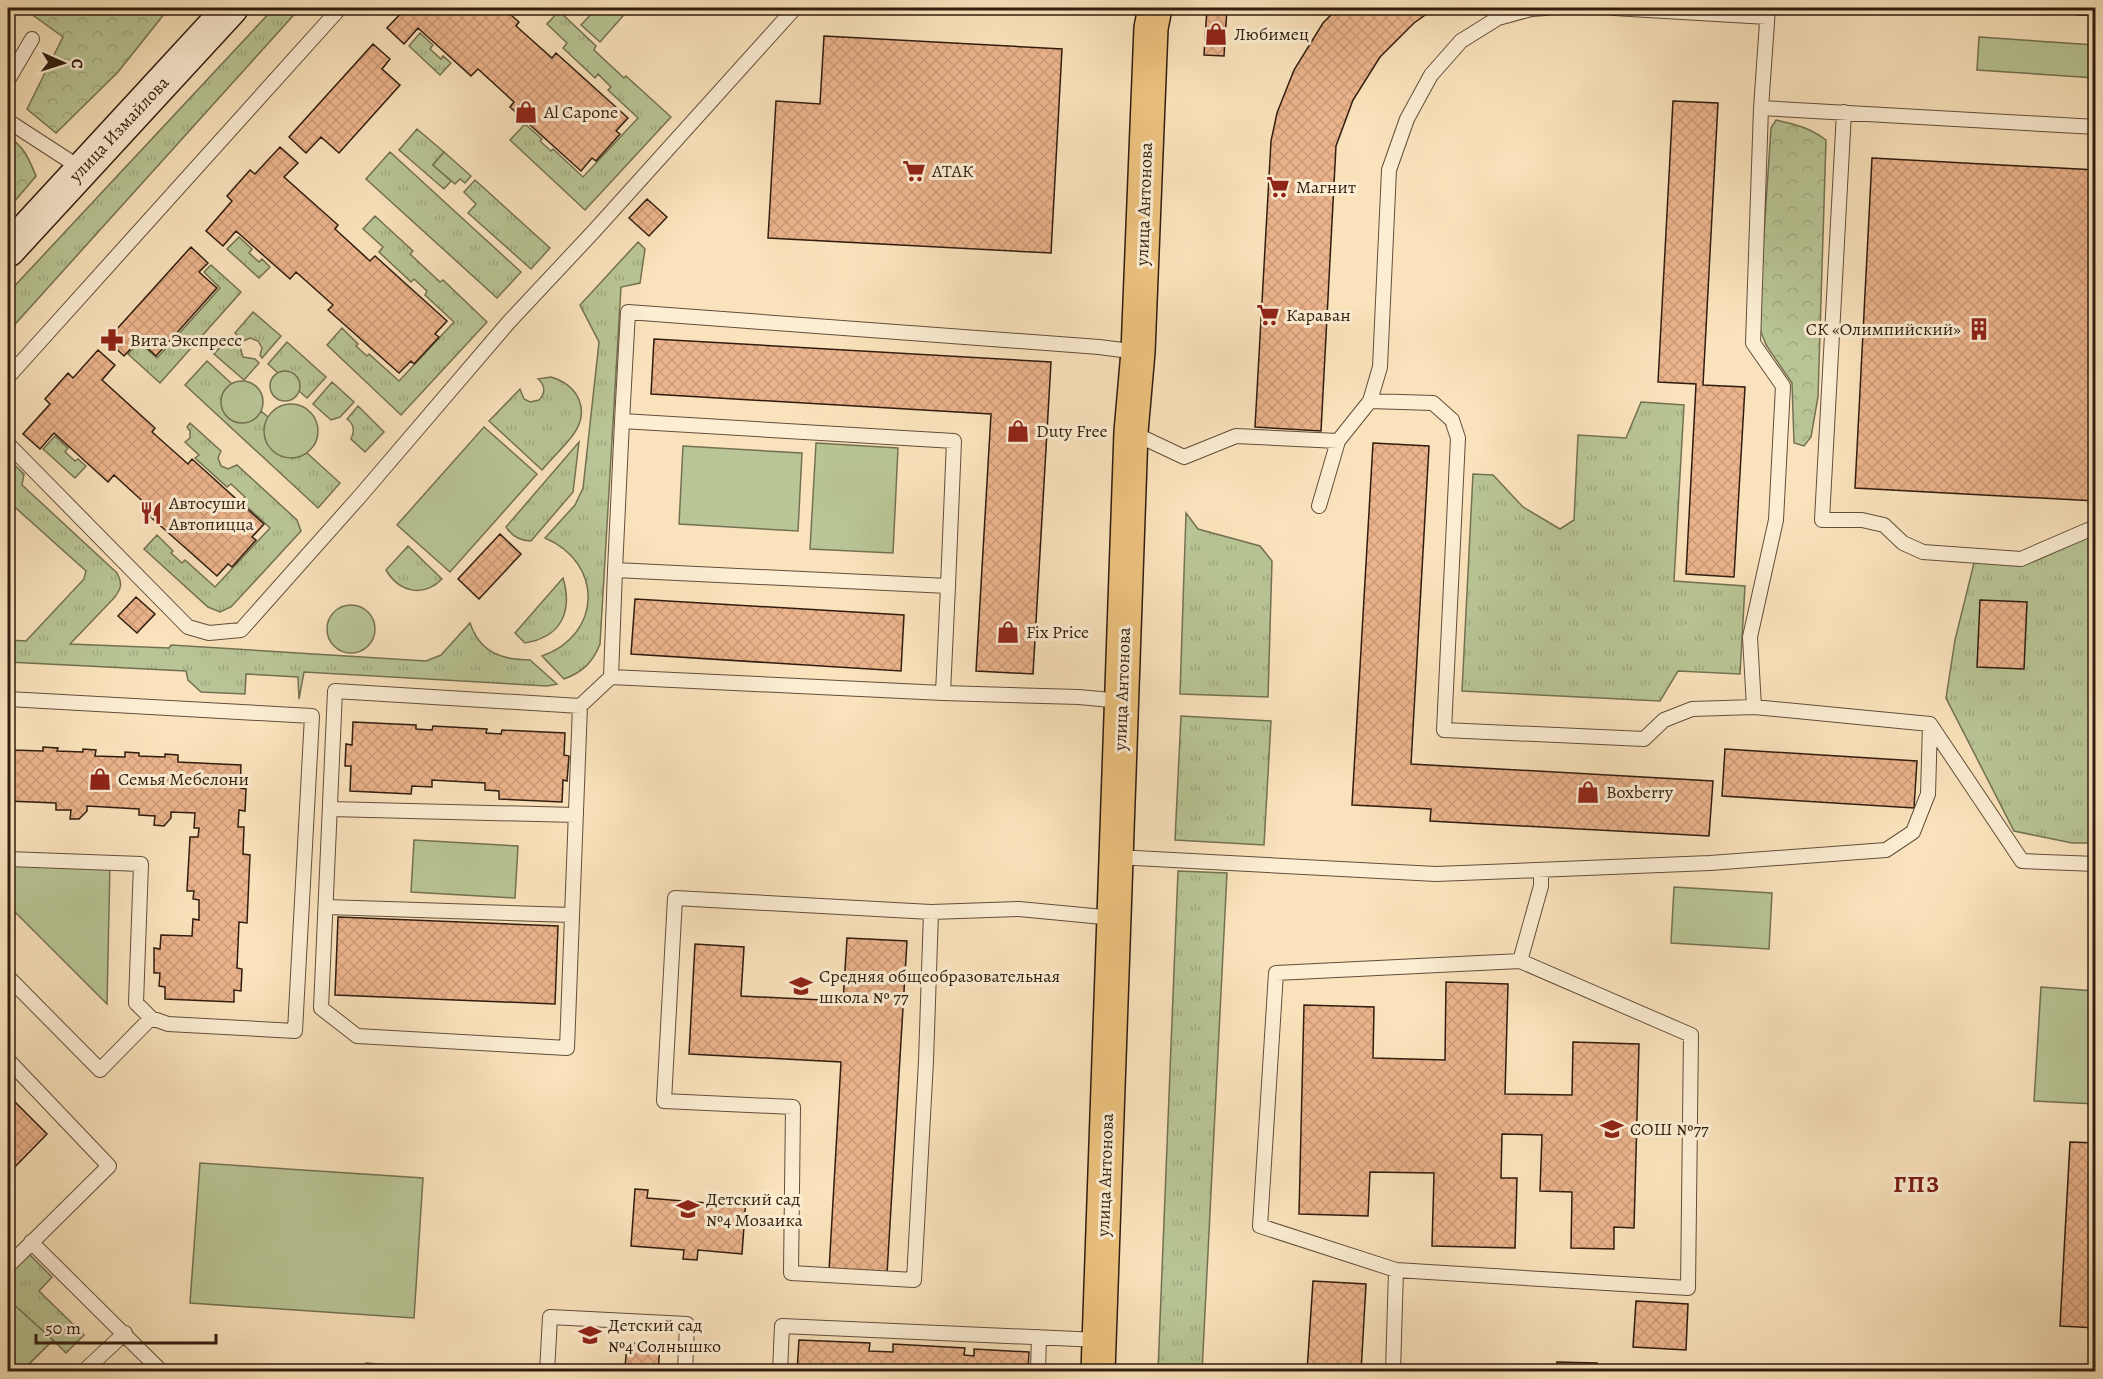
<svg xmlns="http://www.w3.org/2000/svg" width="2103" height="1379" viewBox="0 0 2103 1379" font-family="Alegreya,serif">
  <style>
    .grass { fill: url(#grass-tufts); stroke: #747152; stroke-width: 1.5 }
    .forest { fill: url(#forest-crowns); stroke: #747152; stroke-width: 1.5 }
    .park { fill: #b9c595; stroke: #747152; stroke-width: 1.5 }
    .building { fill: url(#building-cross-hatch); stroke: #301d0f; stroke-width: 1.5 }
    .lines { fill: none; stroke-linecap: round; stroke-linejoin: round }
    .service-casing { stroke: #624e3a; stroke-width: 16 }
    .secondary-casing { stroke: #301d0f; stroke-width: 36 }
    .primary-casing { stroke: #301d0f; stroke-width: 36 }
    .service { stroke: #fcedd3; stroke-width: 14 }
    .secondary { stroke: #fcedd3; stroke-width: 33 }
    .primary { stroke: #edc27e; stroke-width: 33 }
    .labels { text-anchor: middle; stroke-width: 6; stroke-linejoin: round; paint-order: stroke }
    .poi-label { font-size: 18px; fill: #301d0f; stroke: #fcedd3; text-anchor: start }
    .street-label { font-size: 18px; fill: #301d0f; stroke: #fcedd3 }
    .district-label { font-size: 24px; font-weight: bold; letter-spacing: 1.5px; fill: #7a1f14; stroke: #fcedd3 }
  </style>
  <defs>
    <pattern id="grass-tufts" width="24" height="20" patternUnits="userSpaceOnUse" patternTransform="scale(1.5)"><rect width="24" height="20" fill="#b9c595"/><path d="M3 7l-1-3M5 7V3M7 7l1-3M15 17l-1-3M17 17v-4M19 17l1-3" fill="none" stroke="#9fa97f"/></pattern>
    <pattern id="forest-crowns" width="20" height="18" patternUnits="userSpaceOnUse" patternTransform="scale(1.5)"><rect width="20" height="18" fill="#b9c595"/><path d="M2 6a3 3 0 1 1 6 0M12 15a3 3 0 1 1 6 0" fill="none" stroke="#9fa97f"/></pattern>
    <pattern id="building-cross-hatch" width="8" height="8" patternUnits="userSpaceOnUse" patternTransform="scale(1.5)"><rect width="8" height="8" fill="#ecb48c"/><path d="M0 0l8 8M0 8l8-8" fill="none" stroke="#cb9a78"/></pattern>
  </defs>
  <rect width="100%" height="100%" fill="#fae3bc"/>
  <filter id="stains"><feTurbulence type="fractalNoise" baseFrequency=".00333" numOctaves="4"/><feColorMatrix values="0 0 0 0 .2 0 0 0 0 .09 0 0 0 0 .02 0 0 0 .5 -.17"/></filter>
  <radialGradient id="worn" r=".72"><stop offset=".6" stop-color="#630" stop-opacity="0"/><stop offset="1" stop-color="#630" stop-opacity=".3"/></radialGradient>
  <!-- grass -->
  <path class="grass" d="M274 8H300L8 332V293Z
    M559 11 596 46 594 50 624 78 626 76 671 117 585 210 510 140 525 124 542 139 540 141 551 151 553 149 583 177 638 118 608 90 611 87 598 74 595 78 563 48 567 43 547 24Z
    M420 33 433 45 430 49 441 59 443 56 451 63 440 75 409 46Z
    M417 129 444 152 433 165 451 181 444 189 399 150Z
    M390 152 521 272 497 298 366 179Z
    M475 180 550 248 531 269 468 213 476 204 464 192Z
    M375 216 413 251 410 254 440 282 443 280 487 322 401 415 327 345 342 328 358 344 356 346 367 356 369 354 399 381 454 322 425 295 427 291 414 279 411 282 379 252 383 247 363 229Z
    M239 237 252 249 249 253 259 262 262 259 270 267 259 278 227 249Z
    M638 242 645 249 640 283 621 287 600 644C593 662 583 672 564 679L542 656C602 635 604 563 545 538L575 505 583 488 599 342 580 305Z
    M211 265 241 292 160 383 128 354 139 342 157 358 220 288 204 272Z
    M253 312 281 336 262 358 260 355 262 348 258 341 250 338 243 341 235 333Z
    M229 337 240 347 243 357 255 359 259 363 244 380 214 354Z
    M287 342 326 377 307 398 299 391C301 377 292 369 278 373L268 364Z
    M207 361 232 384C205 407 239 440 261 411L268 417C266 423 266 426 266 432 266 450 279 452 293 458L307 453 340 483 318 508 185 385Z
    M551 377C578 385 591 410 573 435 564 447 552 458 542 470L489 421 520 389 524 399 530 402 539 400C546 393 545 385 538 379Z
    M332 382 354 402 340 417 331 420 313 404Z
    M1641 402 1684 405 1674 581 1745 586 1740 674 1678 671 1660 701 1462 691 1473 474 1493 475 1523 507 1560 529 1574 520 1578 435 1626 438Z
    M358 406 384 432 365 452 351 439C355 431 354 424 347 419Z
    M190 423 221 451 218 458 221 466 228 469 237 465 297 520 301 531 231 607 220 612 208 607 144 549 157 535 173 551 171 553 182 563 185 560 215 587 270 528 241 501 245 497 231 484 227 487 195 458 199 455 185 442 190 438V431L187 427Z
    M55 436 68 448 65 452 75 461 78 459 86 466 75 478 43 449Z
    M579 442 573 492 531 541C519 541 512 536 506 527Z
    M8 459 24 474 22 485 117 573C123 584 121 589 114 598L70 644 169 648 171 645 426 661 441 655 470 623C480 652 501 660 530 660L557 684 547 686 304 672 299 699 298 677 246 674 245 694 201 692 188 680 186 671 8 662V640L26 641 84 579 86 571 8 501Z
    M1186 513 1198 529 1260 546 1272 561 1268 697 1180 694Z
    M2090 536 2095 537V843H2072L2014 831 1946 698 1955 640 1974 563H2024Z
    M408 546 442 579C423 598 399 592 386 570Z
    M563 578C573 612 561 637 525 643L515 633Z
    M1181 716 1271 721 1264 845 1175 840Z
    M1178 871 1227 873 1202 1372 1158 1371Z
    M27 1252 52 1277 39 1291 84 1335 66 1353 53 1340 22 1371H8V1272Z"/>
  <!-- forest -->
  <path class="forest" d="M23 8H169L118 72 56 133 27 109 63 37Z
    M1776 120C1795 124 1810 128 1826 140L1818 397 1811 437 1804 446 1794 443 1792 383 1766 345 1758 324 1771 128Z
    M8 137C24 146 29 159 36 176L8 209Z"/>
  <!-- park -->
  <path class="park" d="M597 8H630L600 42 581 25Z
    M1979 37 2095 45V78L1977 70Z
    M444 152 471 176 465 183 460 179 455 184 433 165Z
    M270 386a15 15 0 1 1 30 0a15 15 0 1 1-30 0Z
    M221 402a21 21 0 1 1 42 0a21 21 0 1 1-42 0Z
    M264 431a27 27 0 1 1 54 0a27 27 0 1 1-54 0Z
    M484 427 537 474 450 572 397 525Z
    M816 443 898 448 893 553 810 549Z
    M683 446 802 453 798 531 679 524Z
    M327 629a24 24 0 1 1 48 0a24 24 0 1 1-48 0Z
    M414 840 518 846 515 898 411 892Z
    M8 859 110 862 107 1004 8 905Z
    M1674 887 1772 893 1769 949 1671 943Z
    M2041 987 2095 991V1104L2034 1101Z
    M200 1163 423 1178 414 1318 190 1303Z
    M11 1302 53 1340 22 1371H8V1306Z
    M366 1363 459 1371H365Z"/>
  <!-- building -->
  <path class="building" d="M406 8H503L519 22 516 26 552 58 556 53 628 118 616 131 620 134 596 161 592 158 581 171 510 107 514 102 478 69 471 76 418 28 404 44 387 28Z
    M1207 8H1227L1224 56 1204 55Z
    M1338 8H1435L1414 23 1380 57 1353 100 1336 146 1321 431 1255 427 1271 141 1277 113 1294 70 1323 23Z
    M824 36 1062 49 1051 253 768 238 776 101 820 104Z
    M373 44 390 59 382 69 400 85 339 153 321 137 306 153 289 137Z
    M1673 101 1718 103 1703 385 1745 387 1734 577 1686 574 1696 384 1658 382Z
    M280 147 298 163 284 177 338 225 335 229 370 261 375 256 447 321 435 334 439 337 414 364 411 361 399 373 328 310 333 305 296 272 290 279 236 231 223 246 206 231 232 201 227 196 250 170 255 174Z
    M1872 158 2096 170V501L1855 488Z
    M647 199 667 217 649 236 629 218Z
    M191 247 208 263 199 272 217 288 156 356 139 340 124 356 107 340Z
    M654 339 1051 362 1033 674 976 671 991 414 651 394Z
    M98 350 115 365 102 380 155 428 152 432 188 464 192 459 264 524 252 537 256 540 232 567 228 564 217 576 146 513 150 508 114 475 108 482 54 433 40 449 23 434 50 404 45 399 68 373 73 378Z
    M1373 443 1429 446 1411 764 1713 781 1709 836 1430 821 1431 809 1352 805Z
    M500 534 521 554 479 599 458 579Z
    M136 597 155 614 137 633 118 616Z
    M635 599 904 615 901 671 631 654Z
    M1980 600 2027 602 2024 669 1977 667Z
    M353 722 416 725V729L432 730 433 726 487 729 486 733 501 734 502 730 565 733 564 755 569 756 567 781 563 780 562 802 499 799V791L485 790V783L432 780V787L412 786 411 794 350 791 351 766H345L346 744 352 745Z
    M8 745H12V750L43 751V747L58 748 57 751 83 752V749L96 750 95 756 125 757V752L139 753V756L165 757V754L178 755V762L241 765 240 788 246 789 245 811 239 810 238 827H244L243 854 250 855 247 923 239 922 237 968 242 969 241 991 234 990V1002L165 999V987L159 986 160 973H154V948L160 949 161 935 192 936 193 919 199 920V900L193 899 194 891H187L190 837H198L199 828H194L195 813 171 812V818L164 826 154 825 155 816 139 815V809L87 806V811L79 819H70L71 810H56V803L8 801Z
    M1725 749 1917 761 1914 808 1722 796Z
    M2094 886H2096V937H2091Z
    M338 917 558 926 555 1004 335 995Z
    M847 938 907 941 887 1274 829 1271 841 1062 689 1054 695 944 744 947 741 996 843 1001Z
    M1446 982 1508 984 1505 1094 1572 1095 1573 1042 1639 1044 1634 1228 1614 1227V1249L1571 1248 1572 1192 1540 1191 1542 1135 1502 1134 1501 1178H1517L1515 1248 1432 1246 1434 1173 1370 1172 1368 1216 1299 1214 1304 1005 1374 1007 1373 1058 1445 1060Z
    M8 1095 47 1134 8 1174Z
    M2070 1142 2096 1143V1328L2060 1326Z
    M635 1189 648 1190 647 1198 732 1205 733 1196 746 1198 742 1254 698 1250 697 1260 683 1259 684 1250 631 1246Z
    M1313 1281 1366 1284 1361 1372 1307 1371Z
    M1636 1301 1688 1304 1686 1350 1633 1347Z
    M799 1340 870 1343 869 1351 893 1352V1344L965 1348 964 1355 974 1356V1349L1029 1352 1028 1372H797Z
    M627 1343 660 1345 658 1372H576V1365L625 1368Z
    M1557 1362 1597 1363V1372H1557Z"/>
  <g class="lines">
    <!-- service casing -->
    <g class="service-casing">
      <path id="service" d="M1614 8 1767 17
        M2080 8H2096
        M8 80 32 39
        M1761 108 2096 127
        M1844 112 1822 520H1862L1884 525 1903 543 1923 552 2021 559 2088 530 2096 531
        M8 121 82 169
        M8 377 340 8
        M1370 401 1380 367 1389 170 1407 119 1431 75 1461 41 1498 18 1531 9 1546 8
        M1133 433 1184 457 1236 436 1338 441 1370 401 1433 403 1452 420 1458 438 1444 730 1644 739 1664 720 1692 709 1754 707 1930 724
        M8 444 188 627 209 633 241 630 361 495 508 323 595 230 795 8
        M1319 506 1338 441
        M615 570 622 421
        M948 586 954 441 622 421 628 312 1099 347 1138 352
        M943 693 948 586 615 570 611 677 943 693 1079 697 1121 701
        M8 699 312 716 295 1031 168 1024 151 1018 136 1003 141 864 8 859
        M580 706 335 691 321 1008 357 1036 567 1048 580 706 611 677
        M1754 707 1750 637 1776 520 1783 386 1753 343 1761 108 1768 8
        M1930 724 2022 861 2096 864
        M330 809 576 815
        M1116 857 1436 874 1710 863 1886 850 1913 832 1928 794 1930 724
        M326 907 572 915
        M931 912 926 1061 914 1280 791 1273 793 1107 664 1101 675 898 931 912 1019 909 1114 918
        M8 977 100 1070 151 1018
        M8 1060 109 1166 8 1266
        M31 1242 162 1372
        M1396 1270 1688 1288 1691 1035 1520 961
        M83 1372 125 1333
        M547 1372 550 1317 687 1324 685 1372
        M780 1372 782 1326 1099 1340
        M1038 1372 1039 1337
        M1393 1372 1396 1270 1260 1226 1276 973 1520 961 1541 886V871"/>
    </g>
    <!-- secondary casing -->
    <g class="secondary-casing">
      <path id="secondary" d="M8 250 231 8"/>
    </g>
    <!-- primary casing -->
    <g class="primary-casing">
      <path id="primary" d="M1098 1372 1131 432 1138 352 1151 28 1155 8"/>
    </g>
    <!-- service -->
    <use href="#service" class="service"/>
    <!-- secondary -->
    <use href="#secondary" class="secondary"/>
    <!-- primary -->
    <use href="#primary" class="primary"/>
  </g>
  <!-- icons -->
  <defs>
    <g id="shop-bare" transform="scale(1.8)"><path d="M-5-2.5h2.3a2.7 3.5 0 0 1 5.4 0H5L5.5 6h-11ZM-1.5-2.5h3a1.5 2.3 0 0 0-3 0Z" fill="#8f2418" stroke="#fcedd3" stroke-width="2.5" paint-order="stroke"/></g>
    <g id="supermarket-bare" transform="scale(1.8)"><path d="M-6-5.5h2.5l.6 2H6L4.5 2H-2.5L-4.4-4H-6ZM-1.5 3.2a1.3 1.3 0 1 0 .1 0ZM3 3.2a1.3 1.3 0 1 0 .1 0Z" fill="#8f2418" stroke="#fcedd3" stroke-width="2.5" paint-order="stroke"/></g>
    <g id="building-bare" transform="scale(1.8)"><path d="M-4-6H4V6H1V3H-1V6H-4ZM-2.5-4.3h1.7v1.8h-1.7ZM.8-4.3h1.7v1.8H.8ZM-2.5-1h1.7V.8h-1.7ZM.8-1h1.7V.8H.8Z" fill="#8f2418" stroke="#fcedd3" stroke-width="2.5" paint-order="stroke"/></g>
    <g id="pharmacy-bare" transform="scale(1.8)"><path d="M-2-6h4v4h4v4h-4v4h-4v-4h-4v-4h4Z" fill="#8f2418" stroke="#fcedd3" stroke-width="2.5" paint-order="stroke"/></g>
    <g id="restaurant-bare" transform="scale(1.8)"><path d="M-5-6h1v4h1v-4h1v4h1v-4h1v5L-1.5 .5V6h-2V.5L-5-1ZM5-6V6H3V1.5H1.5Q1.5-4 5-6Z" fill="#8f2418" stroke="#fcedd3" stroke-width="2.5" paint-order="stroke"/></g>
    <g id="school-bare" transform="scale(1.8)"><path d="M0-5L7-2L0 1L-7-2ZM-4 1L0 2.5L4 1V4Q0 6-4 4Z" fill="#8f2418" stroke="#fcedd3" stroke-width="2.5" paint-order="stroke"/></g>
  </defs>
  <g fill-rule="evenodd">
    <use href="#shop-bare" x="1216" y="34"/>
    <use href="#shop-bare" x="526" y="112"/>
    <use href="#supermarket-bare" x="914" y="171"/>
    <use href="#supermarket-bare" x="1278" y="187"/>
    <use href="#supermarket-bare" x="1268" y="315"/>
    <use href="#building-bare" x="1979" y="329"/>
    <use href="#pharmacy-bare" x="112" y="340"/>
    <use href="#shop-bare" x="1018" y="431"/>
    <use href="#restaurant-bare" x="151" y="513"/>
    <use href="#shop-bare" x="1008" y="632"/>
    <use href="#shop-bare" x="100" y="779"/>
    <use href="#shop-bare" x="1588" y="792"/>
    <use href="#school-bare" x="801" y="986"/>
    <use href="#school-bare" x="1612" y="1129"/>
    <use href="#school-bare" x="688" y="1209"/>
    <use href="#school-bare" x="590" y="1335"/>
  </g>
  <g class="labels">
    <!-- poi labels -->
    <g class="poi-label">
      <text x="1234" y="40">Любимец</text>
      <text x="544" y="118">Al Capone</text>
      <text x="932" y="177">АТАК</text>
      <text x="1296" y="193">Магнит</text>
      <text x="1286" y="321">Караван</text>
      <text x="1961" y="335" text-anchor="end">СК «Олимпийский»</text>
      <text x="130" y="346">Вита Экспресс</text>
      <text x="1036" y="437">Duty Free</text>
      <text x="169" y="509">Автосуши<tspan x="169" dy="21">Автопицца</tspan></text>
      <text x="1026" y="638">Fix Price</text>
      <text x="118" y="785">Семья Мебелони</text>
      <text x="1606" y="798">Boxberry</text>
      <text x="819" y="982">Средняя общеобразовательная<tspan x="819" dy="21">школа № 77</tspan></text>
      <text x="1630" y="1135">СОШ №77</text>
      <text x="706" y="1205">Детский сад<tspan x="706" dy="21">№4 Мозаика</tspan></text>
      <text x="608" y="1331">Детский сад<tspan x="608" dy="21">№4 Солнышко</tspan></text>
    </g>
    <!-- street labels -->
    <g class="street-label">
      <text transform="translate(119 129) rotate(-47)" y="6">улица Измайлова</text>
      <text transform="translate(1144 204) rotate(-88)" y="6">улица Антонова</text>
      <text transform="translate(1122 689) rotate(-88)" y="6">улица Антонова</text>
      <text transform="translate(1105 1175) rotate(-88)" y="6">улица Антонова</text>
    </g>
    <!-- district labels -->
    <g class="district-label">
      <text x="1917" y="1192">ГПЗ</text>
    </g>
  </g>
  <!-- margin -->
  <rect width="2103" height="1379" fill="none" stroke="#fae3bc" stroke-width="30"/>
  <rect x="9" y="9" width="2085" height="1361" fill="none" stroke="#301d0f" stroke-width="3"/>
  <rect x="15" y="15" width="2073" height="1349" fill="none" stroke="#301d0f" stroke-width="1.5"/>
  <!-- north arrow -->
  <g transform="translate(63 63) rotate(93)" stroke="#fcedd3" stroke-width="4.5" paint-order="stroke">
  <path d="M0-4.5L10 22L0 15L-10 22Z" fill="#301d0f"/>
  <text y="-9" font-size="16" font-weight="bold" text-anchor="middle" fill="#301d0f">С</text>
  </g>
  <!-- scale -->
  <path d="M36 1334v9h180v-9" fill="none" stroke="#301d0f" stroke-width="3"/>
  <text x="45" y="1334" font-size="18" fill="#301d0f" stroke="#fcedd3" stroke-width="4.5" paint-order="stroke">50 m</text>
  <rect width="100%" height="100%" filter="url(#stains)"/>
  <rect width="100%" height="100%" fill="url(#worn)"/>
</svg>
